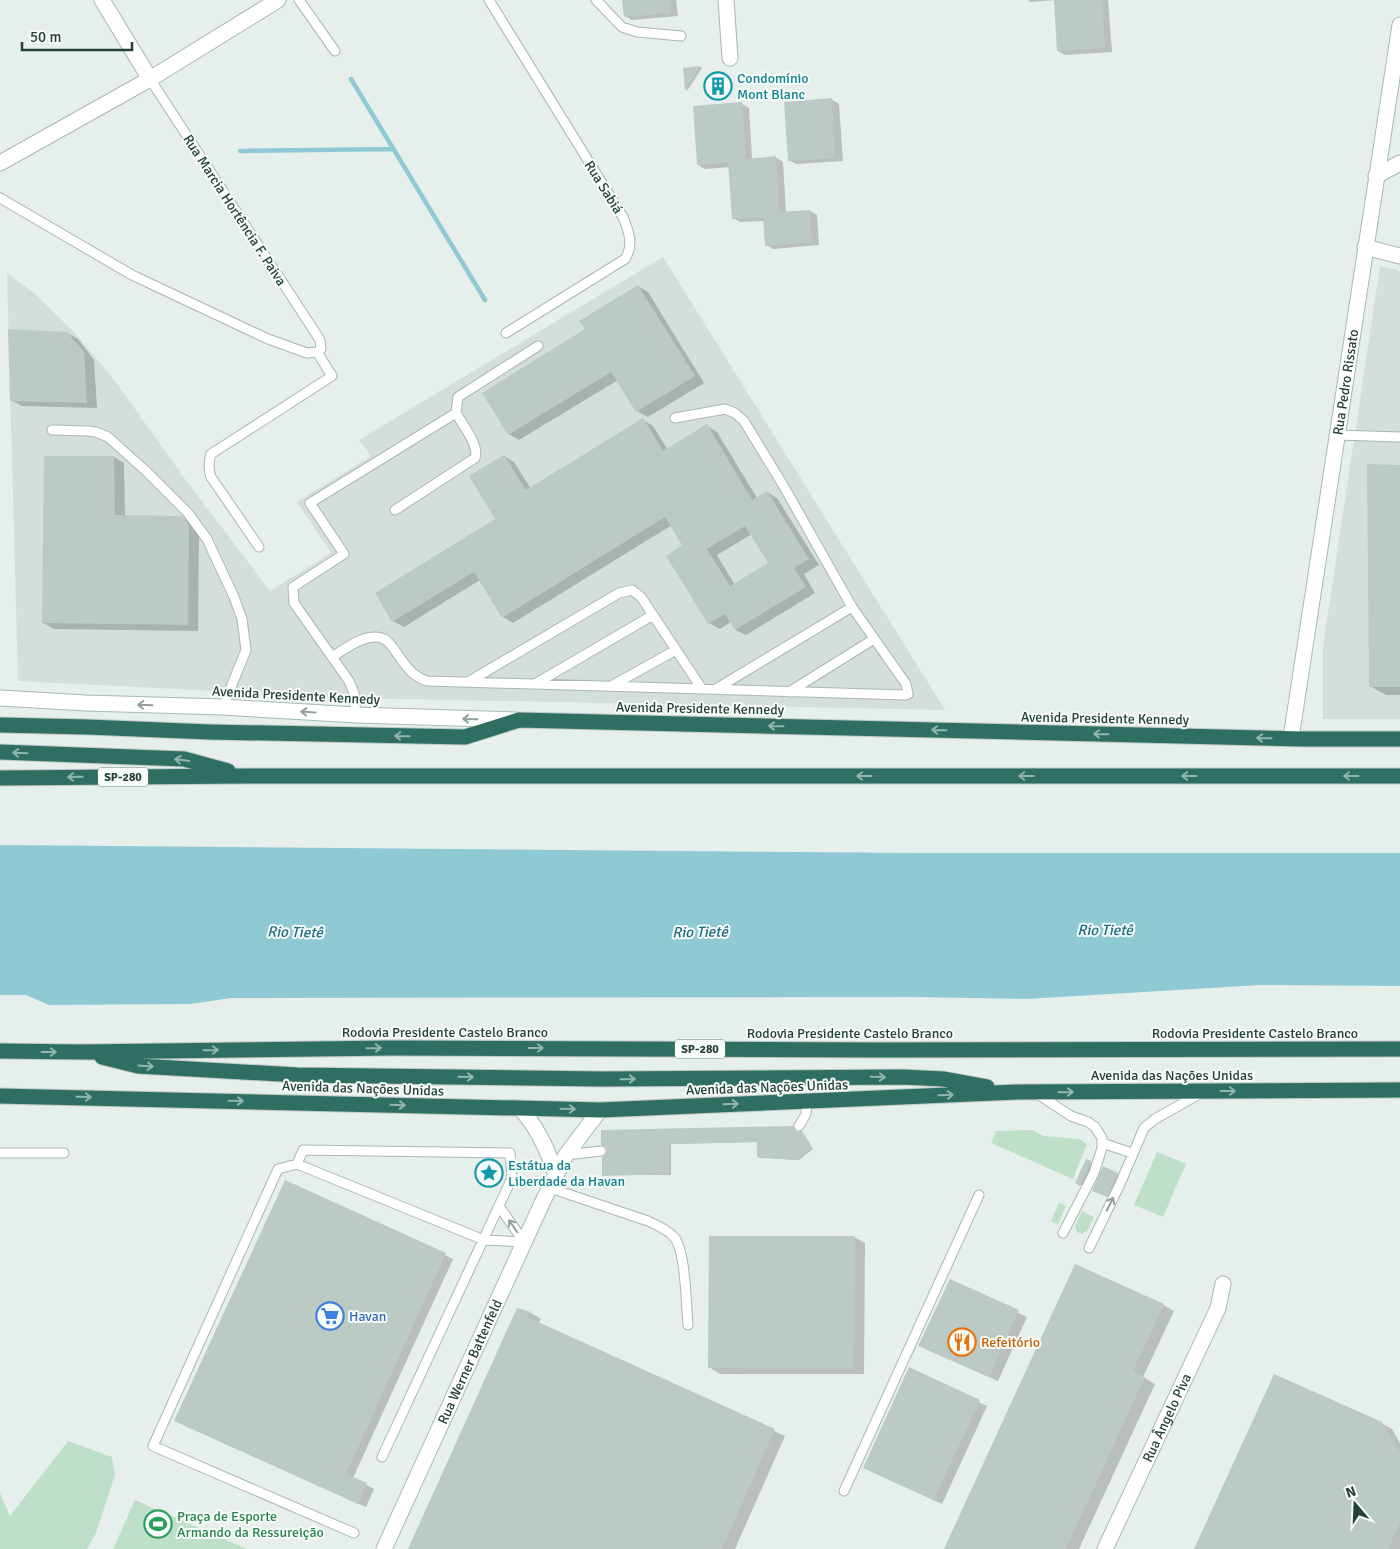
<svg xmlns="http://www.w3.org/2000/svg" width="1400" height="1549" viewBox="0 0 1400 1549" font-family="Signika,sans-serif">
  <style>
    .built { fill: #d4dfda }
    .green { fill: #bfe0c8 }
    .water { fill: #8ec9d4 }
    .shadow { fill: #0003; fill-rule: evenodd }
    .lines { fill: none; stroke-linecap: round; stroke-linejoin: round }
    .stream { stroke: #8ec9d4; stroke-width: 4.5 }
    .building { fill: #bbcac4; fill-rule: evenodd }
    .lane-casing { stroke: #a8b8b2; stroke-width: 11 }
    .street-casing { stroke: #a8b8b2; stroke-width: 17 }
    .secondary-casing { stroke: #a4bbb3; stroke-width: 17 }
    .highway-casing { stroke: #c2cac8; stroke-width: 17 }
    .lane { stroke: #fff; stroke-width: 9 }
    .street { stroke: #fff; stroke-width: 15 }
    .secondary { stroke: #fff; stroke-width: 15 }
    .highway { stroke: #2f6f62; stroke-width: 15 }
    .oneway { stroke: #92a09c }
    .oneway2 { stroke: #93b5ae }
    .labels { text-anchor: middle; stroke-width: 4; stroke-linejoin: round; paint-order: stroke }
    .shield { fill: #f7fbf9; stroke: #637a73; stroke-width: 1 }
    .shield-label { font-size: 12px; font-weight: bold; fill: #24423a }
    .culture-label { font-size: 14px; fill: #0d838f; stroke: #f7fbf9; text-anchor: start }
    .street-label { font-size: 14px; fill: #24423a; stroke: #f7fbf9 }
    .shop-label { font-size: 14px; fill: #366cbe; stroke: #f7fbf9; text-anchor: start }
    .food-label { font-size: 14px; fill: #c56008; stroke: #f7fbf9; text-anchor: start }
    .leisure-label { font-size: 14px; fill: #27864d; stroke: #f7fbf9; text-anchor: start }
    .water-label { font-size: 15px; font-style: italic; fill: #1c6f80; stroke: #f7fbf9 }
  </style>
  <rect width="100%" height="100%" fill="#e6efeb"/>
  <!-- built -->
  <path class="built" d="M663 257 945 710 355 698 18 681 7 273 34 293 75 333 115 381 185 479 270 591 331 553 297 502 371 456 359 440Z
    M1380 266 1400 271V719H1323V646Z"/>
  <!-- green -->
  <path class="green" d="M1033 1130 1044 1136 1079 1139 1087 1144 1073 1179 991 1143 996 1131Z
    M1157 1152 1186 1164 1163 1217 1134 1205Z
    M1059 1203 1066 1206 1058 1224 1051 1221Z
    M1082 1211 1094 1217 1087 1231 1082 1234 1077 1232 1075 1226Z
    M68 1441 112 1457 115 1475 96 1533 87 1549H0V1493L10 1516Z
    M135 1500 247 1549H113Z"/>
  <!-- water -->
  <path class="water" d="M0 845 914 853H1400V986L1261 985 1026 999 911 997 231 998 191 1004 49 1005 26 995H0Z"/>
  <!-- shadow -->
  <path class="shadow" d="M624 0H676L678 16 632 20 625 16Z
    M1028 0H1108L1112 52 1065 55 1058 51 1055 0 1031 2Z
    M700 67 702 68 687 91 685 69Z
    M831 99 839 104 843 161 796 164 789 160Z
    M742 104 749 108 752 159 775 157 783 162 786 213 810 211 817 215 819 245 773 249 766 245 764 221 740 222 733 218 730 167 705 169 698 165Z
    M638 286 648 292 704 383 648 417 637 411 618 380 519 440 509 434Z
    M67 333 78 339 94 360 97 408 22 406 11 400Z
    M643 420 653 426 668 450 707 426 717 432 757 498 767 492 777 498 819 565 804 574 815 593 746 635 736 630 731 622 720 629 709 623 668 556 684 546 672 525 513 623 503 617 480 580 404 627 393 621 497 519 504 456 514 462 531 489ZM752 534 770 564 735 585 717 555Z
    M114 457 124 463 125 516 181 517 192 523 199 532 198 631 54 629 43 623Z
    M1400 466V695H1386L1370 686Z
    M792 1127 797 1133 804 1134 813 1149 799 1160 760 1158 758 1156V1142L671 1144V1175H603L609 1151Z
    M1087 1161 1093 1163 1083 1186 1077 1183Z
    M1103 1168 1119 1175 1109 1197 1093 1190Z
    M286 1182 453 1259 353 1478 374 1489 366 1507 184 1425Z
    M854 1237 865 1243 864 1374H720L709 1367Z
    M950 1281 1027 1317 998 1381 928 1350Z
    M1163 1305 1174 1311 1143 1377 1155 1384 1079 1549H946Z
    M517 1309 531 1313 541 1319 538 1324 785 1436 735 1549H409Z
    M910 1369 987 1406 942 1504 872 1472Z
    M1381 1423 1392 1429 1400 1443V1549H1195Z"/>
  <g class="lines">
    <!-- stream -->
    <path class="stream" d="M351 79 485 300
      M240 151 393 149"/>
  </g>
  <!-- building -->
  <path class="building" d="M622 0H670L671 13 624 17Z
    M1054 0H1102L1105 48 1057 51Z
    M700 66 685 91 683 68Z
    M832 98 835 158 788 161 784 102Z
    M742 102 746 159 776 156 780 212 810 210 812 242 765 246 763 217 732 219 728 163 697 165 693 106Z
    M638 285 695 376 636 412 611 372 508 435 482 393 585 329 579 321Z
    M8 329 67 332 84 352 87 403 10 401Z
    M643 418 663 451 707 424 752 500 767 491 809 559 794 568 806 587 735 630 725 614 708 624 666 556 682 545 665 517 502 618 474 572 392 622 375 593 495 519 469 476 504 455 526 490ZM745 526 768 563 730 586 707 549Z
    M44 456H114L115 515 182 516 183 517 189 525 188 625 42 623Z
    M1367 464 1400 465V687H1369Z
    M793 1126 796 1132 802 1131 812 1148 796 1160 757 1157V1142L669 1144V1174L602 1176V1157L605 1156 607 1151 606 1147 601 1145V1130Z
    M1086 1159 1091 1161 1080 1186 1075 1183Z
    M1103 1166 1118 1173 1107 1197 1092 1191Z
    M285 1180 446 1253 346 1474 367 1483 358 1504 174 1421Z
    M709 1236H855L854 1369 708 1368Z
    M1075 1264 1164 1304 1133 1371 1145 1377 1066 1549H944Z
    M950 1279 1019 1310 989 1377 918 1346Z
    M517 1308 531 1312 527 1317 775 1429 722 1549H408Z
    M909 1367 980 1400 934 1500 863 1468Z
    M1274 1374 1382 1422 1400 1452V1523L1388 1549H1194Z"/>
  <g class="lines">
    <!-- lane casing -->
    <g class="lane-casing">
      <path id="lane" d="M299 0 335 51
        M489 0 623 217C629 232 634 245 625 259L506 333
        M596 0 622 27 637 32 681 36
        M0 198 132 275 268 339 307 353 317 352 321 349 320 340 150 79
        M52 430 88 431 96 432 108 437 147 472 188 513 207 539 234 597 242 619 246 650 223 707
        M1337 435 1400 437
        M395 510 475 458C480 446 462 424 456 413
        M259 547 211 477C208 469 208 463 211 454L332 376 317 352
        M332 657C346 648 369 630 386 640 392 645 398 655 403 662 410 671 415 677 427 681L905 695 908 694 906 684 852 607 783 485 744 421 735 413 725 409 675 418
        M468 682 619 593 632 590 641 597 702 689
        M535 684 653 615
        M613 685 676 650
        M716 689 852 607
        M789 692 874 639
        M356 715 354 693 349 681 294 603 293 587 344 554 310 503 456 413 458 397 538 346
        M1036 1093 1071 1116 1088 1122 1095 1127 1102 1138V1148L1094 1173 1063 1233
        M799 1126 806 1114 807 1101
        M1102 1143 1132 1153
        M0 1153H64
        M566 1155 601 1151
        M297 1164 303 1150 510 1153 512 1178 382 1457
        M550 1188 648 1221C657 1225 668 1230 674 1237 686 1251 686 1305 688 1325
        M1089 1248 1120 1184 1144 1128 1155 1119 1201 1093
        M844 1491 979 1195
        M354 1533 153 1446 278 1169 297 1164 484 1240 524 1242 499 1206"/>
    </g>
    <!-- street casing -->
    <g class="street-casing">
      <g id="street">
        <path d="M102 0 150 79"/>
        <path d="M726 0 730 58"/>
        <path d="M0 163 150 79 278 0"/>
        <path d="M1376 176 1400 163"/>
        <path d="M1365 247 1400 256"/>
        <path id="s1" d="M1105 1549 1218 1308 1223 1284"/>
      </g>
    </g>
    <!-- secondary casing -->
    <g class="secondary-casing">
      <g id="secondary">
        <path d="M0 698 86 703 223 707 356 715 515 720"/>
        <path id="s2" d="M1291 738 1400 25"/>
        <path d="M520 1108C538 1128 548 1150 556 1175"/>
        <path id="s3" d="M384 1549 543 1201 566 1155 600 1110"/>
      </g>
    </g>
    <!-- highway casing -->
    <g class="highway-casing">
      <path id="highway" d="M0 725 87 727 210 732 465 737 519 720 1302 739H1400
        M0 752 184 759 228 771
        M0 778 246 776H1400
        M0 1051 81 1052 392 1048 877 1050 1400 1049
        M102 1057 138 1066 297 1075 601 1079 902 1077 943 1079 987 1087
        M0 1096 600 1110 1017 1092 1400 1090"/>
    </g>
    <!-- lane -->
    <use href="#lane" class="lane"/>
    <!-- street -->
    <use href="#street" class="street"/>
    <!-- secondary -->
    <use href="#secondary" class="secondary"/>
    <!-- highway -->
    <use href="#highway" class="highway"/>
  </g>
  <!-- one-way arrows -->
  <defs><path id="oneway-shaft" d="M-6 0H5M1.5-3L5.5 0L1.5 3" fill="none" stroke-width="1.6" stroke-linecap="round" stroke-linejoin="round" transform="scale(1.25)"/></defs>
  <g class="oneway">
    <use href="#oneway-shaft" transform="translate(145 705) rotate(-178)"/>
    <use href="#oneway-shaft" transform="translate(308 712) rotate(-176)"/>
    <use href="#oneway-shaft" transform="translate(470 719) rotate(-179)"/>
    <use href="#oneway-shaft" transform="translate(1110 1204) rotate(-63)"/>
    <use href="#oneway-shaft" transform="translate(513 1226) rotate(-124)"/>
  </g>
  <g class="oneway2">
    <use href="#oneway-shaft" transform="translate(776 726) rotate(-179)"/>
    <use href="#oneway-shaft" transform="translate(939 730) rotate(-179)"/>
    <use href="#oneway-shaft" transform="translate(1101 734) rotate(-179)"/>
    <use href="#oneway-shaft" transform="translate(402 736) rotate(-179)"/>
    <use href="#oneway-shaft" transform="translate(1264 738) rotate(-179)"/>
    <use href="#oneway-shaft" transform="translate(20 753) rotate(-178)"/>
    <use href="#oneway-shaft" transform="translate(182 760) rotate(-173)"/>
    <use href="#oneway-shaft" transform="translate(864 776) rotate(-180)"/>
    <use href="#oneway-shaft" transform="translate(1026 776) rotate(-180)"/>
    <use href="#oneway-shaft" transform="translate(1189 776) rotate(-180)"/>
    <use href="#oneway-shaft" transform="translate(1351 776) rotate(-180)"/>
    <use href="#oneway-shaft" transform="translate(75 777) rotate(179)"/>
    <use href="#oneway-shaft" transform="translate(374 1048) rotate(-1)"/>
    <use href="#oneway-shaft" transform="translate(536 1048)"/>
    <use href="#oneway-shaft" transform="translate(211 1050) rotate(-1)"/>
    <use href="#oneway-shaft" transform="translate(49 1052)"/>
    <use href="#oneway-shaft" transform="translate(146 1066) rotate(4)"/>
    <use href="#oneway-shaft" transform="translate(466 1077) rotate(1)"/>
    <use href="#oneway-shaft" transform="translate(878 1077) rotate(1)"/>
    <use href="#oneway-shaft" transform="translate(628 1079) rotate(-1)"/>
    <use href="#oneway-shaft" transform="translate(1228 1091)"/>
    <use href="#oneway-shaft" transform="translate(1066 1092) rotate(-1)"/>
    <use href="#oneway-shaft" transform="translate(946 1095) rotate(-2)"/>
    <use href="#oneway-shaft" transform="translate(84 1097) rotate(1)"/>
    <use href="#oneway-shaft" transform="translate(236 1101) rotate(1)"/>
    <use href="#oneway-shaft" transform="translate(731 1104) rotate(-2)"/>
    <use href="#oneway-shaft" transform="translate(398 1105) rotate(2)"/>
    <use href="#oneway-shaft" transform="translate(568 1109) rotate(1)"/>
  </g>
  <!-- icons -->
  <defs>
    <g id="building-ring" transform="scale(1.4375)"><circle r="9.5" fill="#f7fbf9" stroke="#0f9aa8" stroke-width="1.5"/><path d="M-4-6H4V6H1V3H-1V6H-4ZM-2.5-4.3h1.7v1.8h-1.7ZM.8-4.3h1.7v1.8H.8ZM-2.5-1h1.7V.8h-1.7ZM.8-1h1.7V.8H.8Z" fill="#0f9aa8"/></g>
    <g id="sight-ring" transform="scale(1.4375)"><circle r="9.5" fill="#f7fbf9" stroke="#0f9aa8" stroke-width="1.5"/><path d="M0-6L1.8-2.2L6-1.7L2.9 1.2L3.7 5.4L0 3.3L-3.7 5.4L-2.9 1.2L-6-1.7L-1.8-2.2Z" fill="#0f9aa8"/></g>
    <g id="supermarket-ring" transform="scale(1.4375)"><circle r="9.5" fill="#f7fbf9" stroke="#3f7fe0" stroke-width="1.5"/><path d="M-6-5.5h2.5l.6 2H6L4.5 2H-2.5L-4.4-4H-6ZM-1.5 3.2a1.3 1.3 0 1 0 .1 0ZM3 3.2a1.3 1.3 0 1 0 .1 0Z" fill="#3f7fe0"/></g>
    <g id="restaurant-ring" transform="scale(1.4375)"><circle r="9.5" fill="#f7fbf9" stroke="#e8710a" stroke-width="1.5"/><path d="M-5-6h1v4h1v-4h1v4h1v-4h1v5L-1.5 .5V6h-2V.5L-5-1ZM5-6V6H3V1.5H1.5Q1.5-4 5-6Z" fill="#e8710a"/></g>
    <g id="stadium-ring" transform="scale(1.4375)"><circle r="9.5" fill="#f7fbf9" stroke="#2e9e5b" stroke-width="1.5"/><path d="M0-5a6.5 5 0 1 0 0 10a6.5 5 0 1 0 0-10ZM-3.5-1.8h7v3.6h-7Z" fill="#2e9e5b"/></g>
  </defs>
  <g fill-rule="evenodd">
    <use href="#building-ring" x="718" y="86"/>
    <use href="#sight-ring" x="489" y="1173"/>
    <use href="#supermarket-ring" x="330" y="1316"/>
    <use href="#restaurant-ring" x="962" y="1342"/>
    <use href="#stadium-ring" x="158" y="1524"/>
  </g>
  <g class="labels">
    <!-- shield labels -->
    <g class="shield">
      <rect x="98" y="767.5" width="50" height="19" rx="4"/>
      <rect x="675" y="1039.5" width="50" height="19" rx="4"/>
    </g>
    <g class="shield-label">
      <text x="123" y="781">SP-280</text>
      <text x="700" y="1053">SP-280</text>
    </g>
    <!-- culture labels -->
    <g class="culture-label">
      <text x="737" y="83">Condomínio<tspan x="737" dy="16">Mont Blanc</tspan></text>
      <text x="508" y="1170">Estátua da<tspan x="508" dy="16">Liberdade da Havan</tspan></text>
    </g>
    <!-- street labels -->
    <g class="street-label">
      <text transform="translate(604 187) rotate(58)" y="5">Rua Sabiá</text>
      <text transform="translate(235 210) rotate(57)" y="5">Rua Marcia Hortência F. Paiva</text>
      <text dy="5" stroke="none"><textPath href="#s2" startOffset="360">Rua Pedro Rissato</textPath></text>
      <text transform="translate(296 695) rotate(3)" y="5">Avenida Presidente Kennedy</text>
      <text transform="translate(700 708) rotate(1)" y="5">Avenida Presidente Kennedy</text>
      <text transform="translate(1105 718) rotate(1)" y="5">Avenida Presidente Kennedy</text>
      <text x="445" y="1037">Rodovia Presidente Castelo Branco</text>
      <text x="850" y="1038">Rodovia Presidente Castelo Branco</text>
      <text x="1255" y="1038">Rodovia Presidente Castelo Branco</text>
      <text x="1172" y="1080">Avenida das Nações Unidas</text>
      <text transform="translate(767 1087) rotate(-2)" y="5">Avenida das Nações Unidas</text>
      <text transform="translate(363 1088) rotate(2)" y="5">Avenida das Nações Unidas</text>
      <text dy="5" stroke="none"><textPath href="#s3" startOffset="206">Rua Werner Battenfeld</textPath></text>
      <text dy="5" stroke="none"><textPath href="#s1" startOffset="145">Rua Ângelo Piva</textPath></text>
    </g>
    <!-- shop labels -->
    <g class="shop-label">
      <text x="349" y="1321">Havan</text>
    </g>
    <!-- food labels -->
    <g class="food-label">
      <text x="981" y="1347">Refeitório</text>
    </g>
    <!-- leisure labels -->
    <g class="leisure-label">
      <text x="177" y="1521">Praça de Esporte<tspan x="177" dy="16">Armando da Ressureição</tspan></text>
    </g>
    <!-- water labels -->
    <g class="water-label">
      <text x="1105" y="935">Rio Tietê</text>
      <text transform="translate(295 932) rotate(1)" y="5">Rio Tietê</text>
      <text transform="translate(700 932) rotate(-1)" y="5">Rio Tietê</text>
    </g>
  </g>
  <!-- north arrow -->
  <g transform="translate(1355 1504) rotate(341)" stroke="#f7fbf9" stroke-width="4" paint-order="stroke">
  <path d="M0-4L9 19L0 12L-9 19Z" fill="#24423a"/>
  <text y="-8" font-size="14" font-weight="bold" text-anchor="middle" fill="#24423a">N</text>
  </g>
  <!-- scale -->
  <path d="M22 42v8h110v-8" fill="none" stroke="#24423a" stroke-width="2.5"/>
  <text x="30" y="42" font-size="15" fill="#24423a" stroke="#f7fbf9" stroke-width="4" paint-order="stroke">50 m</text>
</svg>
